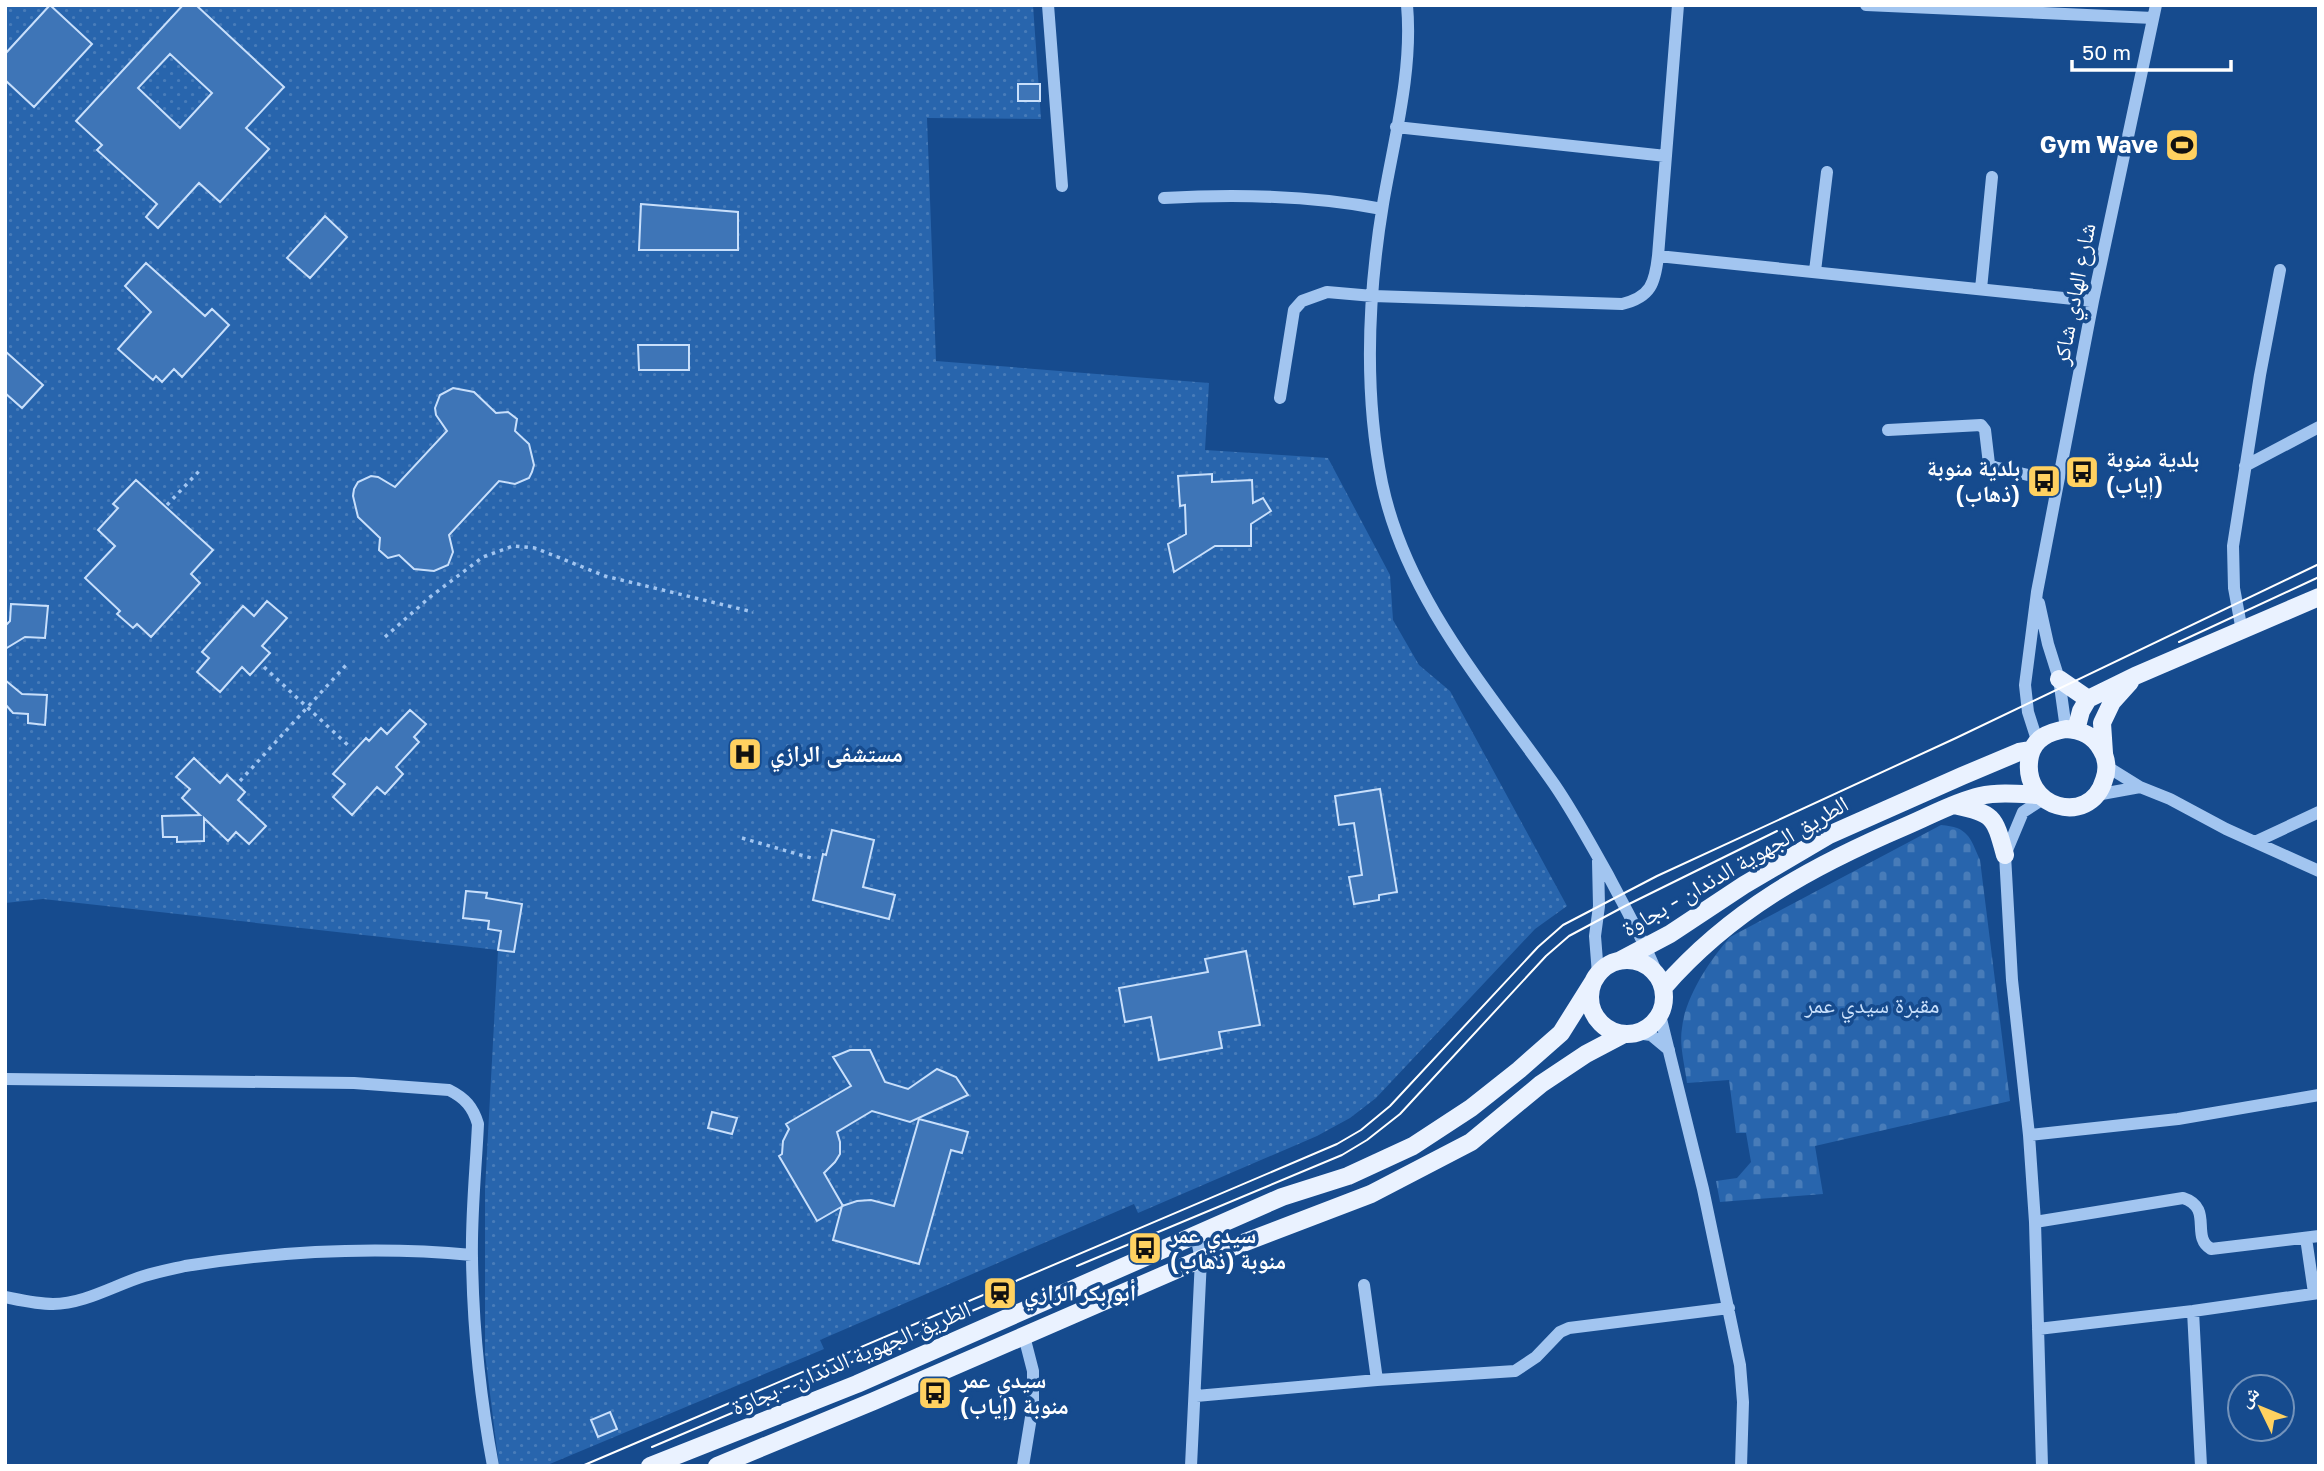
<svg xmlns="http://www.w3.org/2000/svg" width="2324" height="1471" viewBox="0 0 2324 1471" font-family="'Golos Text','Noto Naskh Arabic',sans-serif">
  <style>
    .cemetery { fill: url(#cemetery-stones) }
    .garden { fill: url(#garden-dots) }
    .building { fill: #3e75b7; stroke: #c8dffb; stroke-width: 2; fill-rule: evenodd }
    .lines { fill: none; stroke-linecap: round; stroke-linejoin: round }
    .path { stroke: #a2c5f0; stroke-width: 3.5; stroke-dasharray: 3.5 5; stroke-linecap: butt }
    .minor { stroke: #a2c5f0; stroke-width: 12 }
    .major { stroke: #eaf2ff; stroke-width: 18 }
    .tram { stroke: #fff; stroke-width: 2 }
    .labels { text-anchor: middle; stroke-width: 7; stroke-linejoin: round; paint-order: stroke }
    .poi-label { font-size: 23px; font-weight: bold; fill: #fff; stroke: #164b8e; text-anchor: start }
    .street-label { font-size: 23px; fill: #fff; stroke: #164b8e }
    .park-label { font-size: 23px; fill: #c8dffb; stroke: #164b8e }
  </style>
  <defs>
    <pattern id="cemetery-stones" width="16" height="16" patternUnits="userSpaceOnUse" patternTransform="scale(1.75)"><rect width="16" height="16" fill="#2865ad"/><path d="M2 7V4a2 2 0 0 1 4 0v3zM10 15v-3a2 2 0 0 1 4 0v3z" fill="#487cb9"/></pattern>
    <pattern id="garden-dots" width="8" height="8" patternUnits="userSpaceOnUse" patternTransform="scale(1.75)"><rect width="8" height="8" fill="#2865ad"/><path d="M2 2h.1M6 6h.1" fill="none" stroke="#487cb9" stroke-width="1.8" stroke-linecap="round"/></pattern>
  </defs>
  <rect width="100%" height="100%" fill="#164b8e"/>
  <!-- cemetery -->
  <path class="cemetery" d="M1941 825C1968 827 1970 837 1980 860L2010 1101 1815 1146 1823 1194 1720 1202 1716 1181 1737 1178 1751 1162 1746 1133H1736L1729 1080 1687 1083C1685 1066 1679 1045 1682 1028 1685 997 1710 960 1730 937Z"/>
  <!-- garden -->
  <path class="garden" d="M5 5H1033L1041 119 927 118 936 361 1209 383 1205 450 1328 458 1390 575 1393 620 1419 665 1450 691 1567 906 1535 929 1376 1098 1350 1118 1317 1136 1138 1213 1134 1204 820 1340 824 1349 545 1466H499L485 1354V1189L498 950 43 899 5 903Z"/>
  <!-- building -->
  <path class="building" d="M50 5 92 44 34 107 5 80V54Z
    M183 5H196L284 87 246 128 269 149 220 202 199 183 158 228 146 217 157 204 97 150 102 145 76 121ZM170 54 212 93 180 128 138 88Z
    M1018 84H1040V101H1018Z
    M641 204 738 212V250H639Z
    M325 216 347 237 310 278 287 258Z
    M146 263 205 316 212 309 229 325 182 377 174 369 162 382 156 376 153 380 118 349 151 312 125 286Z
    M638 345H689V370H639Z
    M5 351 43 385 22 408 5 393Z
    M453 388 474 392 496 413 508 412 517 419 515 431 529 444 534 465 532 472 529 478 515 484 499 481 449 535 453 552 448 565 434 571 414 569 399 555 388 558 379 550 380 538 358 517 353 496 354 489 358 482 371 476 378 477 395 487 447 431 436 415 435 408 440 395Z
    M1212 474V482L1252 480 1253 503 1263 498 1271 511 1251 524V546H1215L1174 572 1168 544 1186 534 1185 505 1180 506 1178 476Z
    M136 480 213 550 191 574 200 583 151 637 137 624 133 628 117 614 120 611 85 578 115 546 98 530 118 508 113 504Z
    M267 601 287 618 262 646 270 653 250 675 242 667 220 692 197 672 209 658 202 652 243 606 254 616Z
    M11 604 48 606 45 638 25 637 5 649V626L10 621Z
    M5 680 22 694 47 695 45 725 28 723V714L13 713 5 704Z
    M410 710 426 724 414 737 419 742 396 767 403 774 385 794 377 787 352 815 333 797 345 784 333 774 366 738 369 741 381 728 387 734Z
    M194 758 220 783 227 775 245 792 238 800 266 826 249 844 236 832 228 841 204 818V841L177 842V837H163L162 816 200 815 182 798 190 789 176 777Z
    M1380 789 1397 892 1379 895V900L1354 904 1349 877 1362 875 1354 823 1339 825 1335 796Z
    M832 830 874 840 863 887 895 895 889 919 813 900 823 854 826 855Z
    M466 891 487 893 486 898 522 904 514 952 498 950 501 931 488 929 489 921 463 918Z
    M1246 951 1260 1025 1219 1032 1222 1048 1159 1060 1151 1017 1125 1022 1119 988 1208 972 1205 959Z
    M850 1050H870L885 1082 908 1089 937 1069 956 1077 968 1095 910 1122 872 1111 837 1132 840 1142V1154L835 1162 824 1173 843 1206 817 1221 779 1156 782 1154 783 1141 789 1129 786 1124 851 1086 833 1057Z
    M712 1112 737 1118 732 1134 708 1128Z
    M919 1119 968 1132 962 1153 951 1150 919 1264 833 1240 842 1206 857 1201 871 1200 894 1206Z
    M610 1412 617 1429 598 1437 591 1420Z"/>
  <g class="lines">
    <!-- path -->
    <path class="path" d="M167 505 202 468
      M385 637 430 597 483 557 513 546 535 548 605 576 753 612
      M264 667 351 748
      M240 781 347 664
      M742 838 811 858"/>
    <!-- minor -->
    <path class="minor" d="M1048 5 1062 186
      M1407 5C1413 71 1394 139 1383 204 1368 295 1364 393 1382 483 1406 598 1488 690 1554 784 1574 813 1591 845 1608 875 1625 908 1644 940 1657 974
      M1866 5 2153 18
      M1396 127 1666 156
      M1164 198C1237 194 1310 195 1382 209
      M1658 256 2093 301
      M1815 271 1827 172
      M1981 289 1992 177
      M1280 398 1294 310 1302 301 1327 292 1373 296 1622 304C1651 297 1655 283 1658 256L1678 5
      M1888 430 1981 425 1985 430 1989 464 1994 467 2058 482
      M2245 466 2319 427
      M2039 603 2048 644 2059 679 2066 729
      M2242 631 2234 588 2233 546 2260 375 2280 270
      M2037 740 2028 712 2025 685 2037 592 2093 301 2156 5
      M2106 766 2140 787 2170 799 2226 829 2319 871
      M2096 795 2140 787
      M2255 842 2319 812
      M1598 861 1599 906 1595 936 1598 974
      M1660 1015 1703 1189 1740 1365 1743 1402 1741 1466
      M1636 1033 1651 1035 1669 1050
      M5 1079 354 1083 449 1090C465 1098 473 1107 478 1124 476 1168 471 1214 472 1258 473 1328 480 1397 493 1466
      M2029 1135 2178 1119 2319 1095
      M2035 1222 2183 1198C2214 1208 2190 1237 2211 1249L2319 1236
      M2306 1238 2314 1293
      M1364 1285 1377 1380
      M5 1297C20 1300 37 1304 53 1304 84 1304 115 1285 144 1276 157 1272 172 1269 185 1266 280 1251 376 1246 472 1255
      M2193 1311 2201 1466
      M2038 1329 2193 1311 2319 1293
      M1196 1396 1377 1380 1515 1371 1536 1357 1560 1332 1569 1328 1729 1308
      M1023 1466 1033 1405V1371L1024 1336
      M1191 1466 1201 1259 1196 1236
      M2042 1466 2035 1222 2029 1135 2012 980 2005 855 2023 812 2043 799"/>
    <!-- major -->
    <path class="major" d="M2059 679 2088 699
      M2066 729C2081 730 2093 735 2101 749 2107 758 2108 770 2104 780 2090 828 2019 808 2030 756 2034 738 2049 732 2066 729Z
      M2076 730 2081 711 2088 699 2135 676 2319 597
      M2104 753 2102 723 2112 702 2130 682
      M1954 805C1994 814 1994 815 2005 855
      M1590 997a37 37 0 1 1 74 0a37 37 0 1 1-74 0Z
      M1619 961 1670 934 1744 885 1829 835 1962 776 2019 752 2031 750
      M1663 988C1731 910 1812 866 1906 826 1930 816 1954 802 1980 796 1999 792 2019 794 2039 795
      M650 1466 857 1384 1282 1197 1348 1176 1413 1146 1471 1108 1519 1070 1561 1033 1598 974
      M717 1466 874 1401 1201 1259 1371 1194 1471 1142 1541 1084 1586 1054 1624 1034"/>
    <!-- tram -->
    <path class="tram" d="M2179 642 2319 577
      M1077 1266 1342 1155 1367 1140 1400 1114 1546 956 1569 936 1625 906 1777 831
      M652 1447 993 1302
      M582 1466 1337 1144 1361 1130 1390 1106 1538 947 1563 925 1657 876 1956 738 2319 564"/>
  </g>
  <!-- icons -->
  <defs>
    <g id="stadium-square" transform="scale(1.75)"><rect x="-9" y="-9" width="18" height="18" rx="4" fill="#ffd160" stroke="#164b8e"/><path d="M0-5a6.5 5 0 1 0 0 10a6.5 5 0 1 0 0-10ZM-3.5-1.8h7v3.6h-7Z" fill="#111"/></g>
    <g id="bus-square" transform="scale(1.75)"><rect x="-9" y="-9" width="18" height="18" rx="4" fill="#ffd160" stroke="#164b8e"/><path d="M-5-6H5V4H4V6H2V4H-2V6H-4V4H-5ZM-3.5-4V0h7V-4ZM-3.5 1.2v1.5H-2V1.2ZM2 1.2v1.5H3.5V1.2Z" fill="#111"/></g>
    <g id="hospital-square" transform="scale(1.75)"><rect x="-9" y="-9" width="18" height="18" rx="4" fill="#ffd160" stroke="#164b8e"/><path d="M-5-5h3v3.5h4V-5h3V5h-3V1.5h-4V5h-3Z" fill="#111"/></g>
    <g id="station-square" transform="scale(1.75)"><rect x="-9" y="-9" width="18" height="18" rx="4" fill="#ffd160" stroke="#164b8e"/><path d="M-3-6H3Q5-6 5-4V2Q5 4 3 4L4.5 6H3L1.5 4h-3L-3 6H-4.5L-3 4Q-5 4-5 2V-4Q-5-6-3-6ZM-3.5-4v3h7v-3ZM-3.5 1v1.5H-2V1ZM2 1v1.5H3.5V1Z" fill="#111"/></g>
  </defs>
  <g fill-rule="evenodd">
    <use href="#stadium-square" x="2182" y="145"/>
    <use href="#bus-square" x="2082" y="472"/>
    <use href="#bus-square" x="2044" y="481"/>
    <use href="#hospital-square" x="745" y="754"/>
    <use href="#bus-square" x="1145" y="1248"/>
    <use href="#station-square" x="1000" y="1293"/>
    <use href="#bus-square" x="935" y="1393"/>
  </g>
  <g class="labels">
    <!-- poi labels -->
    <g class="poi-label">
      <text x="2158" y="153" text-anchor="end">Gym Wave</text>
      <text x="2106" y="467">بلدية منوبة<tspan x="2106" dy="26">(إياب)</tspan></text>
      <text x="2020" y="476" text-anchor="end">بلدية منوبة<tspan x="2020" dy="26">(ذهاب)</tspan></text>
      <text x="770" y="762">مستشفى الرازي</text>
      <text x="1170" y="1243">سيدي عمر<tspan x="1170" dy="26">منوبة (ذهاب)</tspan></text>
      <text x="1024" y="1301">أبو بكر الرازي</text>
      <text x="960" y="1388">سيدي عمر<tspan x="960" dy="26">منوبة (إياب)</tspan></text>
    </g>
    <!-- street labels -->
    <g class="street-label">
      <text transform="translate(2074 294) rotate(-79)" y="8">شارع الهادي شاكر</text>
      <text transform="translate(1735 866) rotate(-30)" y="8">الطريق الجهوية الدندان - بجاوة</text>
      <text transform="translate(851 1358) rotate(-23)" y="8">الطريق الجهوية الدندان - بجاوة</text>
    </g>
    <!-- park labels -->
    <g class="park-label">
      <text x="1872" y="1013">مقبرة سيدي عمر</text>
    </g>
  </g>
  <!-- border -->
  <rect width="2324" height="1471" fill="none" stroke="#ffffff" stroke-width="14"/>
  <!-- north arrow -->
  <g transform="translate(2261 1408) rotate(313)"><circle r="33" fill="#164b8e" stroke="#7393bb" stroke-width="2"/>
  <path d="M0-5L12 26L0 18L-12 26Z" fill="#ffd160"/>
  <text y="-10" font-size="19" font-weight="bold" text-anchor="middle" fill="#ffffff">ش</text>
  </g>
  <!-- scale -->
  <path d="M2072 60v10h159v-10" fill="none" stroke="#ffffff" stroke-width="3.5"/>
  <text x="2082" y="60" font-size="21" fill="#ffffff" stroke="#164b8e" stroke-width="5" paint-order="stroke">50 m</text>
</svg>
